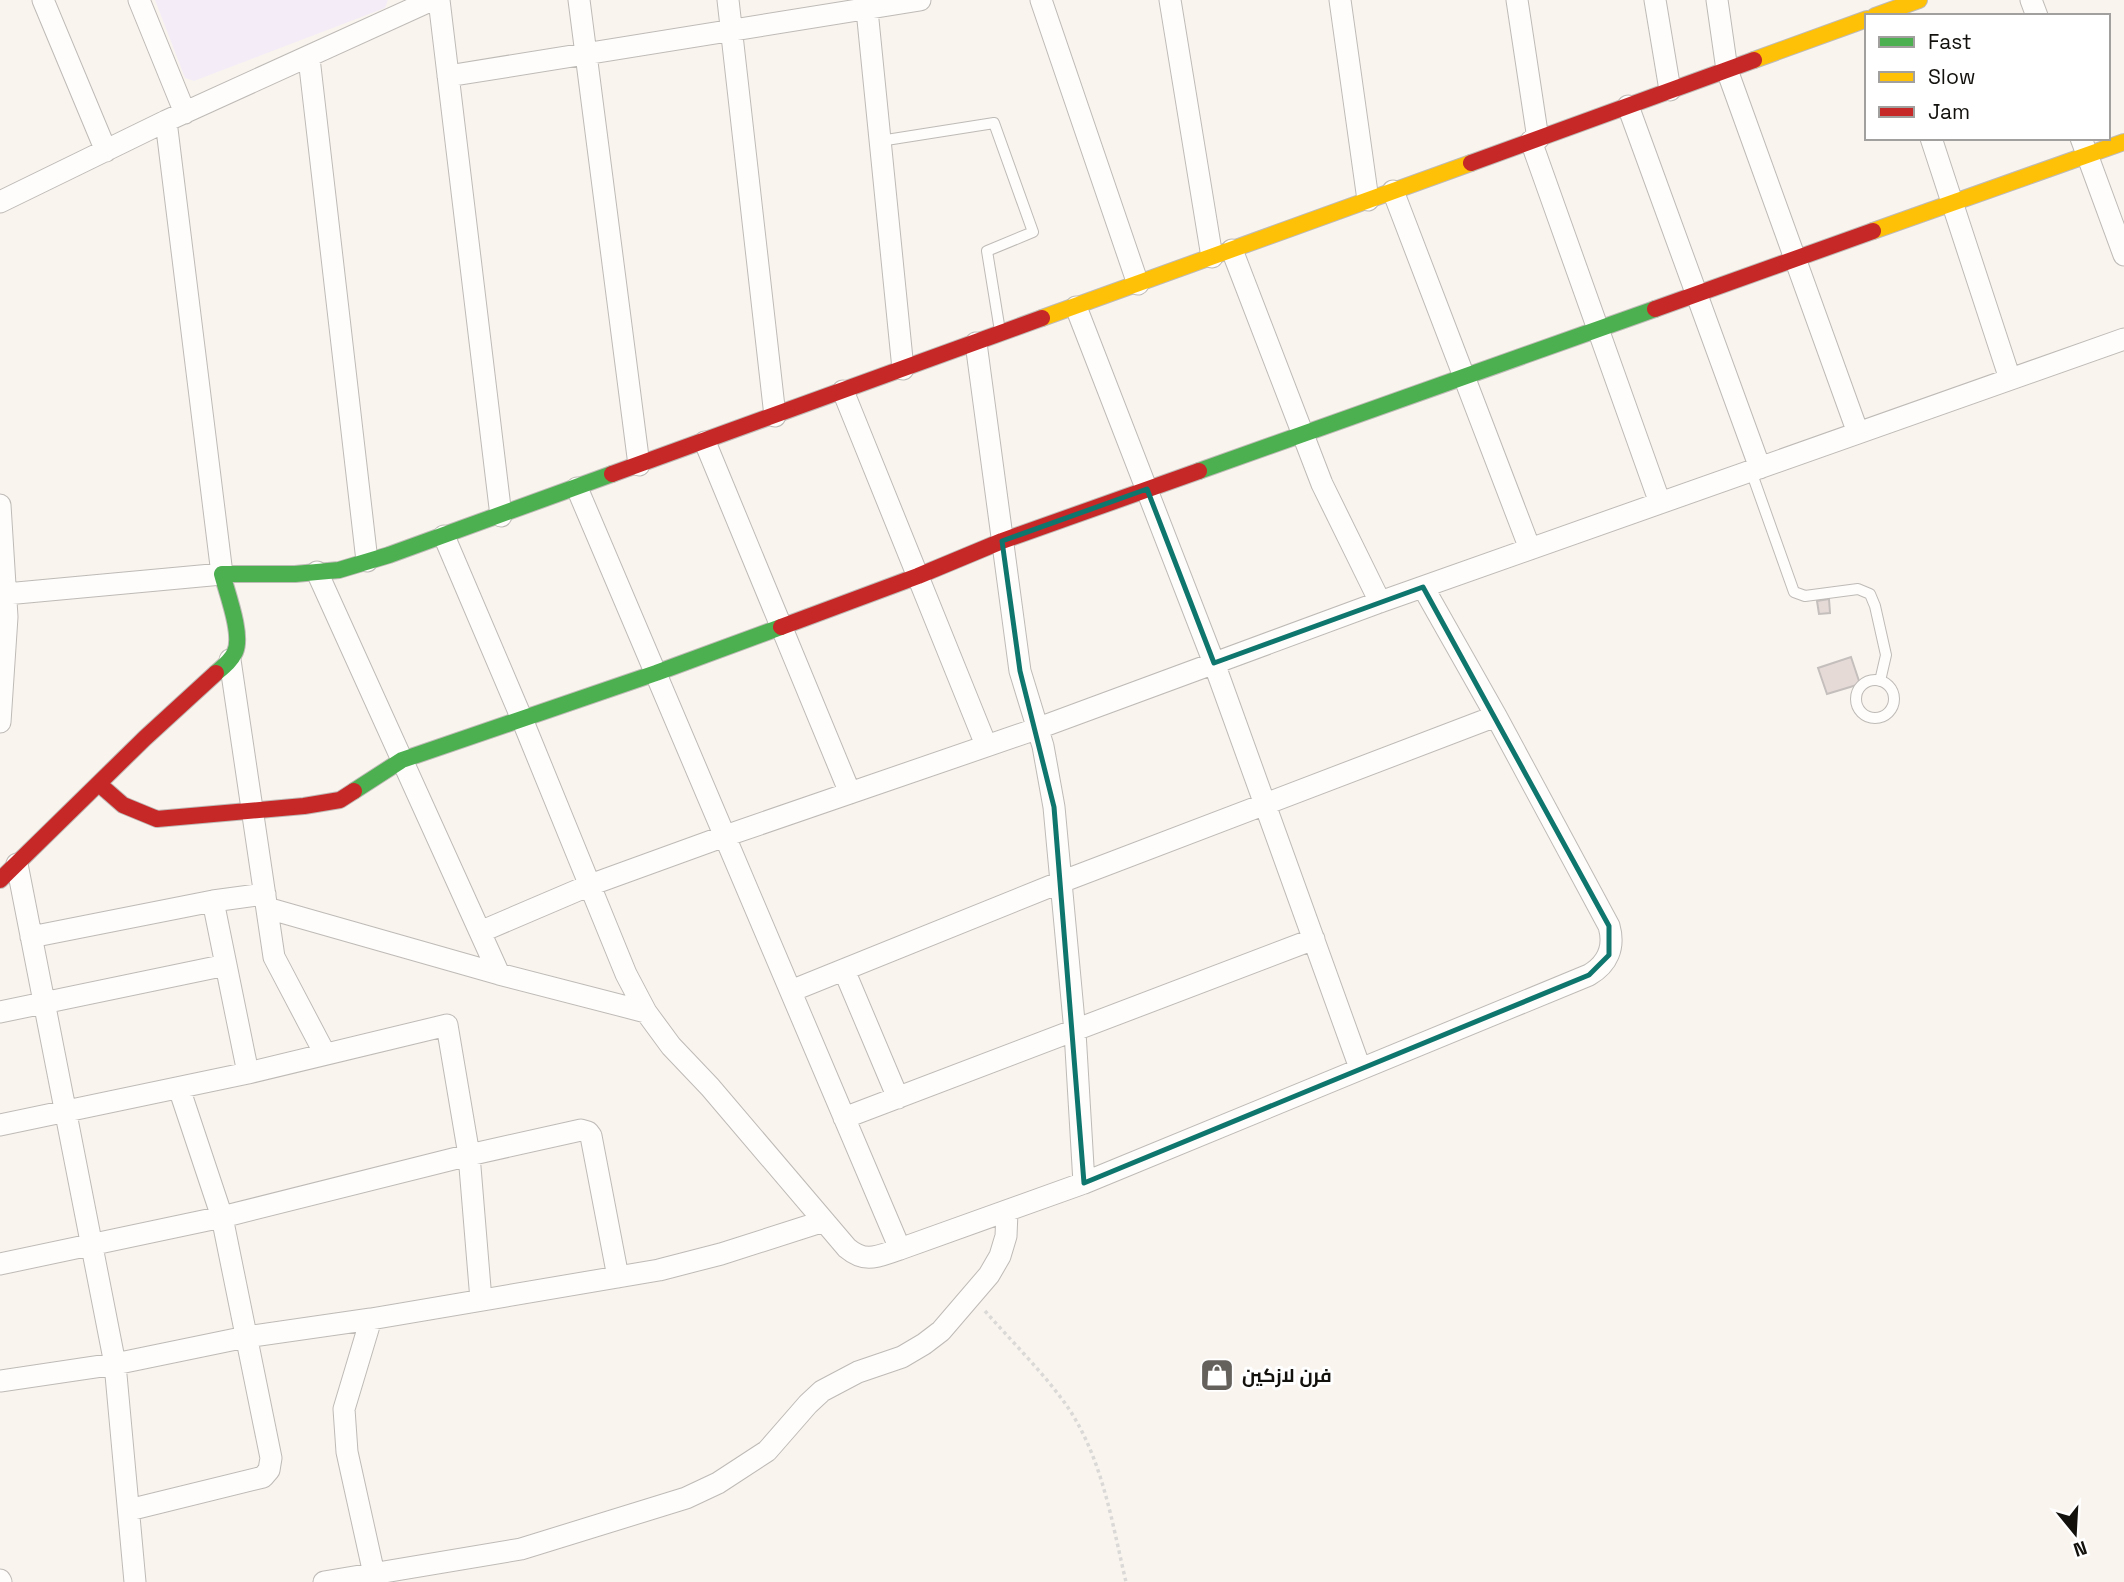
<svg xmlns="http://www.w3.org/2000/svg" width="2124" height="1582" viewBox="0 0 2124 1582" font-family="'Space Grotesk',Cairo,sans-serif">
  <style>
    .education { fill: #f4edf7 }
    .building { fill: #e6dad7; stroke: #c4bfbc; stroke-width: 2 }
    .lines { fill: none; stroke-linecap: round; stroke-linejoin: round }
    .lane-casing { stroke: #bebab6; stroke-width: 12 }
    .street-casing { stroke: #bebab6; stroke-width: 23 }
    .fast-casing { stroke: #bebab6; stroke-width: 18 }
    .slow-casing { stroke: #bebab6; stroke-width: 18 }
    .jam-casing { stroke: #bebab6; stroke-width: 18 }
    .path { stroke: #dad9d7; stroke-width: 3.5; stroke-dasharray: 3.5 3.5; stroke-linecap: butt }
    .lane { stroke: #fefdfc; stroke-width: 10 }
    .street { stroke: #fefdfc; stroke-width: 21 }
    .fast { stroke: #4caf50; stroke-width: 16 }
    .slow { stroke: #ffc107; stroke-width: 16 }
    .jam { stroke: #c62828; stroke-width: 16 }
    .marked { fill: none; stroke: #0f766e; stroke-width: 5; stroke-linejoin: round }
    .labels { text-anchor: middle; stroke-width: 6; stroke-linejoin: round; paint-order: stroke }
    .poi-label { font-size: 19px; font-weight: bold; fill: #13110d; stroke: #fff; text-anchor: start }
  </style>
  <rect width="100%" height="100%" fill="#f9f4ee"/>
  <!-- education -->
  <path class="education" d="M155 0H388L385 8 194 81 185 78Z"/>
  <!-- building -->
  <path class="building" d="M1829 599 1830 613 1819 614 1817 601Z
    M1851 657 1860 684 1827 694 1818 668Z"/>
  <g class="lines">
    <!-- lane casing -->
    <g class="lane-casing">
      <path id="lane" d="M880 141 994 123 1033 232 987 251 1000 331
        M1751 471 1794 592 1805 596 1858 589 1870 594 1875 606 1886 655 1880 681
        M1856 699a19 19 0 1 1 38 0a19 19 0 1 1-38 0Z"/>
    </g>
    <!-- street casing -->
    <g class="street-casing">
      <path id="street" d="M43 0 106 151
        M139 0 185 113
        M439 0 501 516
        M579 0 639 465
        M728 0 775 416
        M866 0 903 369
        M1041 0 1138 284
        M1170 0 1212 257
        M1340 0 1368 200
        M1517 0 1538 139
        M1655 0 1670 90
        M1717 0 1727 70 1858 433
        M2031 0 2037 16
        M309 58 367 561
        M448 76 920 0
        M1628 106 1760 468
        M1931 138 2010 379
        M2081 138 2124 255
        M1531 141 1660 503
        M1393 191 1530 549
        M0 202 166 121 432 0
        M1232 250 1322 484 1380 602
        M1076 307 1214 663 1360 1068
        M976 343 1020 671 1043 746 1054 807 1075 1032 1084 1183
        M843 391 986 745
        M705 442 850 793
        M577 488 900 1249
        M0 505 7 617 0 722
        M444 536 522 719 626 974 646 1012 671 1046 710 1087 847 1248C866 1264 878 1256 900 1249L1084 1183 1589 975C1608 964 1615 947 1609 926L1496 716 1423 587
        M317 572 499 974
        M6 594 222 574 166 121
        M230 660 274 957 325 1054
        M17 864 115 1364 135 1582
        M213 901 248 1073
        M267 908 499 974 646 1012
        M480 932 590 885 725 836 1036 729 1380 602 2124 339
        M31 937 213 901 265 894
        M844 970 898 1098
        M791 991 1061 882 1496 716
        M0 1012 226 965
        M844 1118 1314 939
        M0 1125 248 1073 447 1025 469 1155 481 1300
        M0 1264 222 1217 469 1155 581 1130 588 1132 591 1136 618 1277
        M371 1319 344 1409 347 1452 374 1574
        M0 1381 115 1364 246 1337 371 1319 659 1270 721 1254 824 1221
        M129 1510 263 1477 269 1470 271 1458 222 1217 179 1088
        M0 1580 1 1582
        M324 1582 521 1549 686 1498 718 1483 767 1451 808 1404 822 1391 858 1372 902 1357 924 1344 941 1331 989 1275 1000 1256 1006 1236 1007 1212"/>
    </g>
    <!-- fast casing -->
    <g class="fast-casing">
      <path id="fast" d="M1199 471 1655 309
        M216 673C223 667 231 661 235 652 243 635 227 593 222 574H295L339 570 389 555 612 474
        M354 791 402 760 656 673 781 627"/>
    </g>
    <!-- slow casing -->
    <g class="slow-casing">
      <path id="slow" d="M1875 16 1919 0
        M1754 60 1867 19
        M1873 231 2124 142
        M1042 318 1471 163"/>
    </g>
    <!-- jam casing -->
    <g class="jam-casing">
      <path id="jam" d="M1471 163 1754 60
        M1655 309 1873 231
        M612 474 1042 318
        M781 627 918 576 1002 541 1199 471
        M99 784 123 805 157 819 304 806 340 800 354 791
        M0 880 145 738 216 673"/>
    </g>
    <!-- path -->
    <path class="path" d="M985 1311C1013 1343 1045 1374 1069 1409 1103 1461 1112 1523 1126 1582"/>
    <!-- lane -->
    <use href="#lane" class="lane"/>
    <!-- street -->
    <use href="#street" class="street"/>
    <!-- fast -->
    <use href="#fast" class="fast"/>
    <!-- slow -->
    <use href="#slow" class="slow"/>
    <!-- jam -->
    <use href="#jam" class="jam"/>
  </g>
  <!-- marked area -->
  <path class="marked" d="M1147 489 1214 663 1423 587 1609 926V955L1589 975 1084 1183 1054 807 1020 671 1002 541Z"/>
  <!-- icons -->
  <defs>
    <g id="shop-square" transform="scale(1.75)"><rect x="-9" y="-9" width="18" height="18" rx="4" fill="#64605c" stroke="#fff"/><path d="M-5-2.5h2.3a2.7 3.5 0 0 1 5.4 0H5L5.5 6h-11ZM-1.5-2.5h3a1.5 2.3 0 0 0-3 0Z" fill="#fff"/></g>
  </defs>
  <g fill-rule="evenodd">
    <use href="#shop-square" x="1217" y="1375"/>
  </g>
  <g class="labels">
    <!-- poi labels -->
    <g class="poi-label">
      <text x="1242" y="1382">فرن لازكين</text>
    </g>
  </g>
  <!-- legend -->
  <rect x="1865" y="14" width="245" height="126" fill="#ffffff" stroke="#a1a09e" stroke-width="2"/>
  <rect x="1879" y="37" width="35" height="10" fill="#4caf50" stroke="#a1a09e" stroke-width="2"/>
  <text x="1928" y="49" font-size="21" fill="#13110d">Fast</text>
  <rect x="1879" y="72" width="35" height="10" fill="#ffc107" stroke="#a1a09e" stroke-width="2"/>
  <text x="1928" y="84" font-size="21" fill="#13110d">Slow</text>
  <rect x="1879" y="107" width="35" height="10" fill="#c62828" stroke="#a1a09e" stroke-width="2"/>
  <text x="1928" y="119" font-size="21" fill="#13110d">Jam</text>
  <!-- north arrow -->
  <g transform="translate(2075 1533) rotate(162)" stroke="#ffffff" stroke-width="5" paint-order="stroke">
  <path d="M0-5L12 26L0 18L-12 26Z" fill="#13110d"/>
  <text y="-10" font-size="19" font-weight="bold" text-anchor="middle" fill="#13110d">N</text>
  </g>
</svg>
